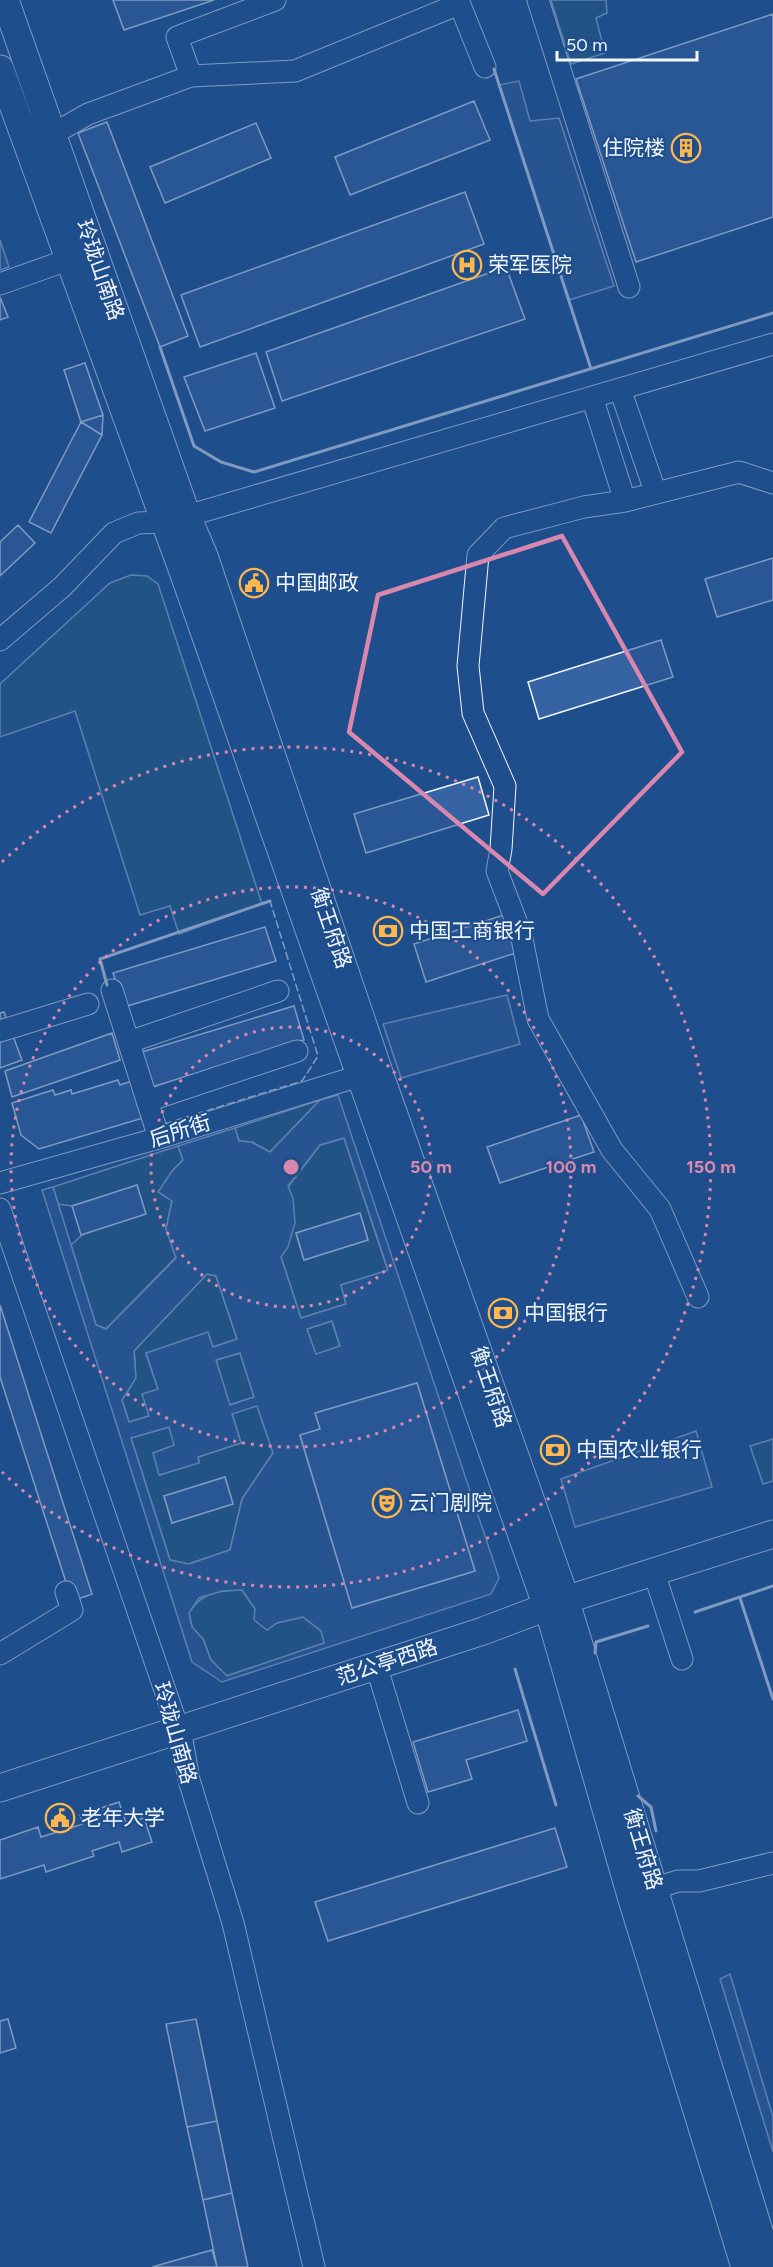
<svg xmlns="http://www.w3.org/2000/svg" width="773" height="2267" viewBox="0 0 773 2267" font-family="Figtree,'Noto Sans SC',sans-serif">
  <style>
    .green { fill: #245a82; stroke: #a8bbd7; stroke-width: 1.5; fill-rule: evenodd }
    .parking { fill: #305b95; stroke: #a8bbd7; stroke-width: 1.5; fill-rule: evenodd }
    .building { fill: #3563a3; stroke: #f2f6ff; stroke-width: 1.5 }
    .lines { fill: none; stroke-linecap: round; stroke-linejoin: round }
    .minor-casing { stroke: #f2f6ff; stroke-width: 23 }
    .major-casing { stroke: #f2f6ff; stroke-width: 29 }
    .minor { stroke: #1f4e8c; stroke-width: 21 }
    .major { stroke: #1f4e8c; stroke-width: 27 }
    .fence { stroke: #f2f6ff; stroke-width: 1.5; stroke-dasharray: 8 3; stroke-linecap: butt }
    .wall { stroke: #f2f6ff; stroke-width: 3 }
    .marked { fill: none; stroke: #da87ad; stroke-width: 4.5; stroke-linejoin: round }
    .ring { fill: none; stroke: #da87ad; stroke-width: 3; stroke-dasharray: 3 6 }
    .labels { text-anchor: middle; stroke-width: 4.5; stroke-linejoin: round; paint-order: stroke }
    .poi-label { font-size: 21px; fill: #f2f6ff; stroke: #1f4e8c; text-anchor: start }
    .street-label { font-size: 21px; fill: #f2f6ff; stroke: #1f4e8c }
    .centre { fill: #da87ad; stroke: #1f4e8c; stroke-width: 3 }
    .ring-label { font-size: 18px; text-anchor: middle; font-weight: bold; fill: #da87ad; stroke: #1f4e8c; stroke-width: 4.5; stroke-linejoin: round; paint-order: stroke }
  </style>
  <rect width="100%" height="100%" fill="#1f4e8c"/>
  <!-- green -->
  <path class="green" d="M551 0H606L607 13 596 18 605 53 571 64Z
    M131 575 147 576 158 584 262 904 179 934 170 906 140 915 75 711 0 737V684L110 583Z
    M320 1100 270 1152 252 1142 239 1141 235 1128Z
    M344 1138 388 1271 341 1285 346 1304 301 1318 281 1257C293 1240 296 1206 288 1187L320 1145ZM360 1213 368 1240 304 1260 296 1233Z
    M178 1146 183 1160 172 1171V1201L166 1229 176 1257 106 1329 96 1325 71 1245 136 1186 72 1206 58 1204 53 1187Z
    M207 1274 216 1276 237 1339 213 1347 208 1333 146 1354 158 1389 149 1416 129 1422 122 1400C134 1384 137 1370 134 1351Z
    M332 1321 340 1347 315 1355 307 1329Z
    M240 1353 254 1397 229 1405 216 1360Z
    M257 1405 273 1453 242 1499 230 1550 188 1564 170 1560 131 1438 169 1427 175 1445 153 1453 160 1475 199 1462 198 1457 241 1443 232 1413ZM225 1477 233 1504 172 1523 164 1496Z
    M773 1439V1481L763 1484 750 1446Z
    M242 1590 255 1609 277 1623 303 1617 321 1631 325 1643 226 1676 211 1660 203 1639 192 1627 189 1612C204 1591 218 1591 242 1590Z"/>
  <!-- parking -->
  <path class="parking" d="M519 81 530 121 559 118 614 286 569 300 499 85Z
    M0 240 9 267 0 270Z
    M507 995 520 1044 401 1078 383 1024Z
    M338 1095 499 1578 491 1594 222 1682 192 1662 42 1190 53 1187 96 1325 106 1329 176 1258 166 1229 172 1201 158 1192 172 1171 183 1160 178 1146 235 1128 239 1141 251 1142 270 1152 320 1100ZM344 1138 388 1270 341 1285 346 1304 301 1318 281 1257 288 1247 295 1223 293 1198 288 1186 320 1145ZM207 1274 216 1276 237 1339 213 1347 208 1332 146 1353 158 1389 142 1394 149 1416 129 1422 122 1400 136 1378 134 1351ZM332 1321 340 1346 316 1354 307 1329ZM240 1353 254 1397 230 1405 216 1360ZM417 1383 475 1571 352 1608 300 1436 320 1429 316 1413ZM257 1406 273 1453 242 1499 230 1550 189 1564 170 1560 131 1438 169 1427 174 1445 153 1453 159 1475 199 1463 198 1457 241 1443 232 1414ZM242 1590 255 1609 254 1620 267 1630 277 1623 303 1617 321 1631 324 1643 227 1676 211 1660 203 1639 192 1627 189 1613 199 1598 222 1591Z
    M696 1431 712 1487 575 1527 561 1479Z
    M730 1974 773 2117V2152L720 1979Z"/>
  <!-- building -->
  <path class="building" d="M113 0H214L124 30Z
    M773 14V217L636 262 576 79Z
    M474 101 490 140 350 195 335 157Z
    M107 122 188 336 160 347 78 133Z
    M256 123 271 158 165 203 150 167Z
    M465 192 484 244 200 347 181 295Z
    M506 267 525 319 282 401 266 352Z
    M0 297 8 317 0 320Z
    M256 353 275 408 205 431 184 377Z
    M85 363 103 415 81 422 64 370Z
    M103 415 102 435 81 422Z
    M81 422 102 435 51 533 29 522Z
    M18 525 35 543 0 576V542Z
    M773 558V600L717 617 705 579Z
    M661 640 673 677 539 719 528 682Z
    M478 777 489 815 366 853 354 814Z
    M519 910 531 948 426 982 414 944Z
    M265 927 276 961 124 1007 113 973Z
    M294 1006 304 1040 152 1087 142 1052Z
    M4 1012 22 1060 0 1068V1013Z
    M112 1033 120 1060 12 1097 5 1071Z
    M118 1080 120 1085 132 1081 143 1118 39 1149 21 1135 12 1103 53 1090 55 1095 71 1090 72 1094Z
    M581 1115 594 1152 500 1183 487 1147Z
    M137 1185 146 1214 81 1235 72 1206Z
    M360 1213 368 1240 304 1260 296 1233Z
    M0 1305 92 1594 72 1601 0 1377Z
    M417 1383 475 1571 352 1608 300 1435 320 1429 315 1413Z
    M225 1477 233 1504 172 1523 164 1496Z
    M518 1710 527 1741 466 1760 472 1779 428 1792 413 1742Z
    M119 1802 126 1823 144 1818 152 1842 122 1852 119 1842 92 1851 94 1856 46 1872 44 1865 0 1879V1840L38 1827 41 1837 83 1824 80 1815Z
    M555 1828 567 1867 328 1941 315 1902Z
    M8 2019 16 2048 0 2053V2021Z
    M196 2019 217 2121 187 2127 166 2024Z
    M217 2121 232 2193 203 2200 187 2127Z
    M232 2193 248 2267H217L203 2200Z
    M212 2250 217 2267H152Z"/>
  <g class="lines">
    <!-- minor casing -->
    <g class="minor-casing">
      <path id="minor" d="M458 0 485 67
        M538 0 629 287
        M191 76 177 37 275 0
        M53 134 88 114 191 76 295 71 459 4
        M0 284 84 254
        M620 389 655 491
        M592 397 625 501
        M0 640 62 587 114 533 138 523 162 522 187 516 773 344
        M112 990 159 1138
        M0 1031 88 1004
        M129 1042 278 991
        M147 1101 297 1051
        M0 1183 159 1138 359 1076
        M0 1209 182 1740 189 1780 233 1923 314 2267
        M698 1297 660 1209 612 1150 538 1019 521 934 497 871 501 849 505 786 473 713 468 666 478 555 504 528 584 507 625 501 739 472 773 483
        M658 1585 682 1659
        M0 1654 72 1610 66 1592
        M380 1678 418 1803
        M656 1888 678 1881H699L773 1863"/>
    </g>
    <!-- major casing -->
    <g class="major-casing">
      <path id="major" d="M5 0 187 516 204 556 382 1081 560 1583 770 2267
        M0 69 185 577 552 1621 631 1896 745 2267
        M0 1788 483 1631 565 1600 773 1534"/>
    </g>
    <!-- minor -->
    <use href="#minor" class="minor"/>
    <!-- major -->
    <use href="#major" class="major"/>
    <!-- fence -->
    <path class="fence" d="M164 1124 302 1081 318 1056 270 901"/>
    <!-- wall -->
    <path class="wall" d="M494 69 591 369
      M160 347 194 446 221 462 254 472 773 313
      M107 985 100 959 270 901
      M740 1598 773 1699
      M695 1612 773 1586
      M595 1653 596 1642 648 1626
      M515 1669 556 1805
      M638 1796 651 1807 656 1831"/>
  </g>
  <!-- marked area -->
  <path d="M0 0H773V2267H0ZM562 536 682 752 543 894 349 732 378 595Z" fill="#1f4e8c" fill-opacity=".55" fill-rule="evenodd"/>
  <path class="marked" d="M562 536 682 752 543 894 349 732 378 595Z"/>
  <!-- distance rings -->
  <g class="ring">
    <circle cx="291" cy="1167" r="140"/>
    <circle cx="291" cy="1167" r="280"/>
    <path d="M2 862A420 420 0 1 1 2 1472"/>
  </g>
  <!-- icons -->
  <defs>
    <g id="building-ring" transform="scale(1.5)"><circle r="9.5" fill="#1f4e8c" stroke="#ffb74d" stroke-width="1.5"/><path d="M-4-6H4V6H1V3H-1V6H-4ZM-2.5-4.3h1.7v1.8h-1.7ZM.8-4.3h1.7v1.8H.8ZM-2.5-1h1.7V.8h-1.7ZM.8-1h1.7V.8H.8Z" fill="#ffb74d"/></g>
    <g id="hospital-ring" transform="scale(1.5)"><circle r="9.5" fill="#1f4e8c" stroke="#ffb74d" stroke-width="1.5"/><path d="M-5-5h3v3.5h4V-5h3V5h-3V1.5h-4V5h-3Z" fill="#ffb74d"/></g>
    <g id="civic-ring" transform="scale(1.5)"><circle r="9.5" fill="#1f4e8c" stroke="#ffb74d" stroke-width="1.5"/><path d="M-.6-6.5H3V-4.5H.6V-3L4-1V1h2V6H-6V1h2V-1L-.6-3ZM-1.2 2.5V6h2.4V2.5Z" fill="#ffb74d"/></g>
    <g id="bank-ring" transform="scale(1.5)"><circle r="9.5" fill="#1f4e8c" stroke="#ffb74d" stroke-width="1.5"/><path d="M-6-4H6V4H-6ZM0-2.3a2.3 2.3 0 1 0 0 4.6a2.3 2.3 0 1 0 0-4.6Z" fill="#ffb74d"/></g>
    <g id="theatre-ring" transform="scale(1.5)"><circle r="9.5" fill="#1f4e8c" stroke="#ffb74d" stroke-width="1.5"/><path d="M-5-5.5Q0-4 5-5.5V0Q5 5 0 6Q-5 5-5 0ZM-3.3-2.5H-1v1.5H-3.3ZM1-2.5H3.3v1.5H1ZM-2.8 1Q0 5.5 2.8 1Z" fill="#ffb74d"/></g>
  </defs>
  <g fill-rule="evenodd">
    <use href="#building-ring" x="686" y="148"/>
    <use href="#hospital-ring" x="467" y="265"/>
    <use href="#civic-ring" x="254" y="583"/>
    <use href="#bank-ring" x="388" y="931"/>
    <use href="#bank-ring" x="503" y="1313"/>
    <use href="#bank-ring" x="555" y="1450"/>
    <use href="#theatre-ring" x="387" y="1503"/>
    <use href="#civic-ring" x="60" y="1818"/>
  </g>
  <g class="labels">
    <!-- poi labels -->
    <g class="poi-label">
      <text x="665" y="155" text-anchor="end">住院楼</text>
      <text x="488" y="272">荣军医院</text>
      <text x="275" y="590">中国邮政</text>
      <text x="409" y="938">中国工商银行</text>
      <text x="524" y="1320">中国银行</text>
      <text x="576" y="1457">中国农业银行</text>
      <text x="408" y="1510">云门剧院</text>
      <text x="81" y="1825">老年大学</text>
    </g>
    <!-- street labels -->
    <g class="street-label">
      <text transform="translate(100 270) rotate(71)" y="7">玲珑山南路</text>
      <text transform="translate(331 928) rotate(71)" y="7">衡王府路</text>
      <text transform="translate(180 1131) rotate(-17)" y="7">后所街</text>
      <text transform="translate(491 1387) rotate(71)" y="7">衡王府路</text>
      <text transform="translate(387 1662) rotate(-18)" y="7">范公亭西路</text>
      <text transform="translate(175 1733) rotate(74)" y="7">玲珑山南路</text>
      <text transform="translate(643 1849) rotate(73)" y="7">衡王府路</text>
    </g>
  </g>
  <circle cx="291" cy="1167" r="9" class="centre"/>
  <g class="ring-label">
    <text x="431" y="1173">50 m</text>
    <text x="571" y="1173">100 m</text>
    <text x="711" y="1173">150 m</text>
  </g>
  <!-- scale -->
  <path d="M557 51v9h140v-9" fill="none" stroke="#f2f6ff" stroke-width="3"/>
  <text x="566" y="51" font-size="18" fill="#f2f6ff" stroke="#1f4e8c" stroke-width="4.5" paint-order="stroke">50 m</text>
</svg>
